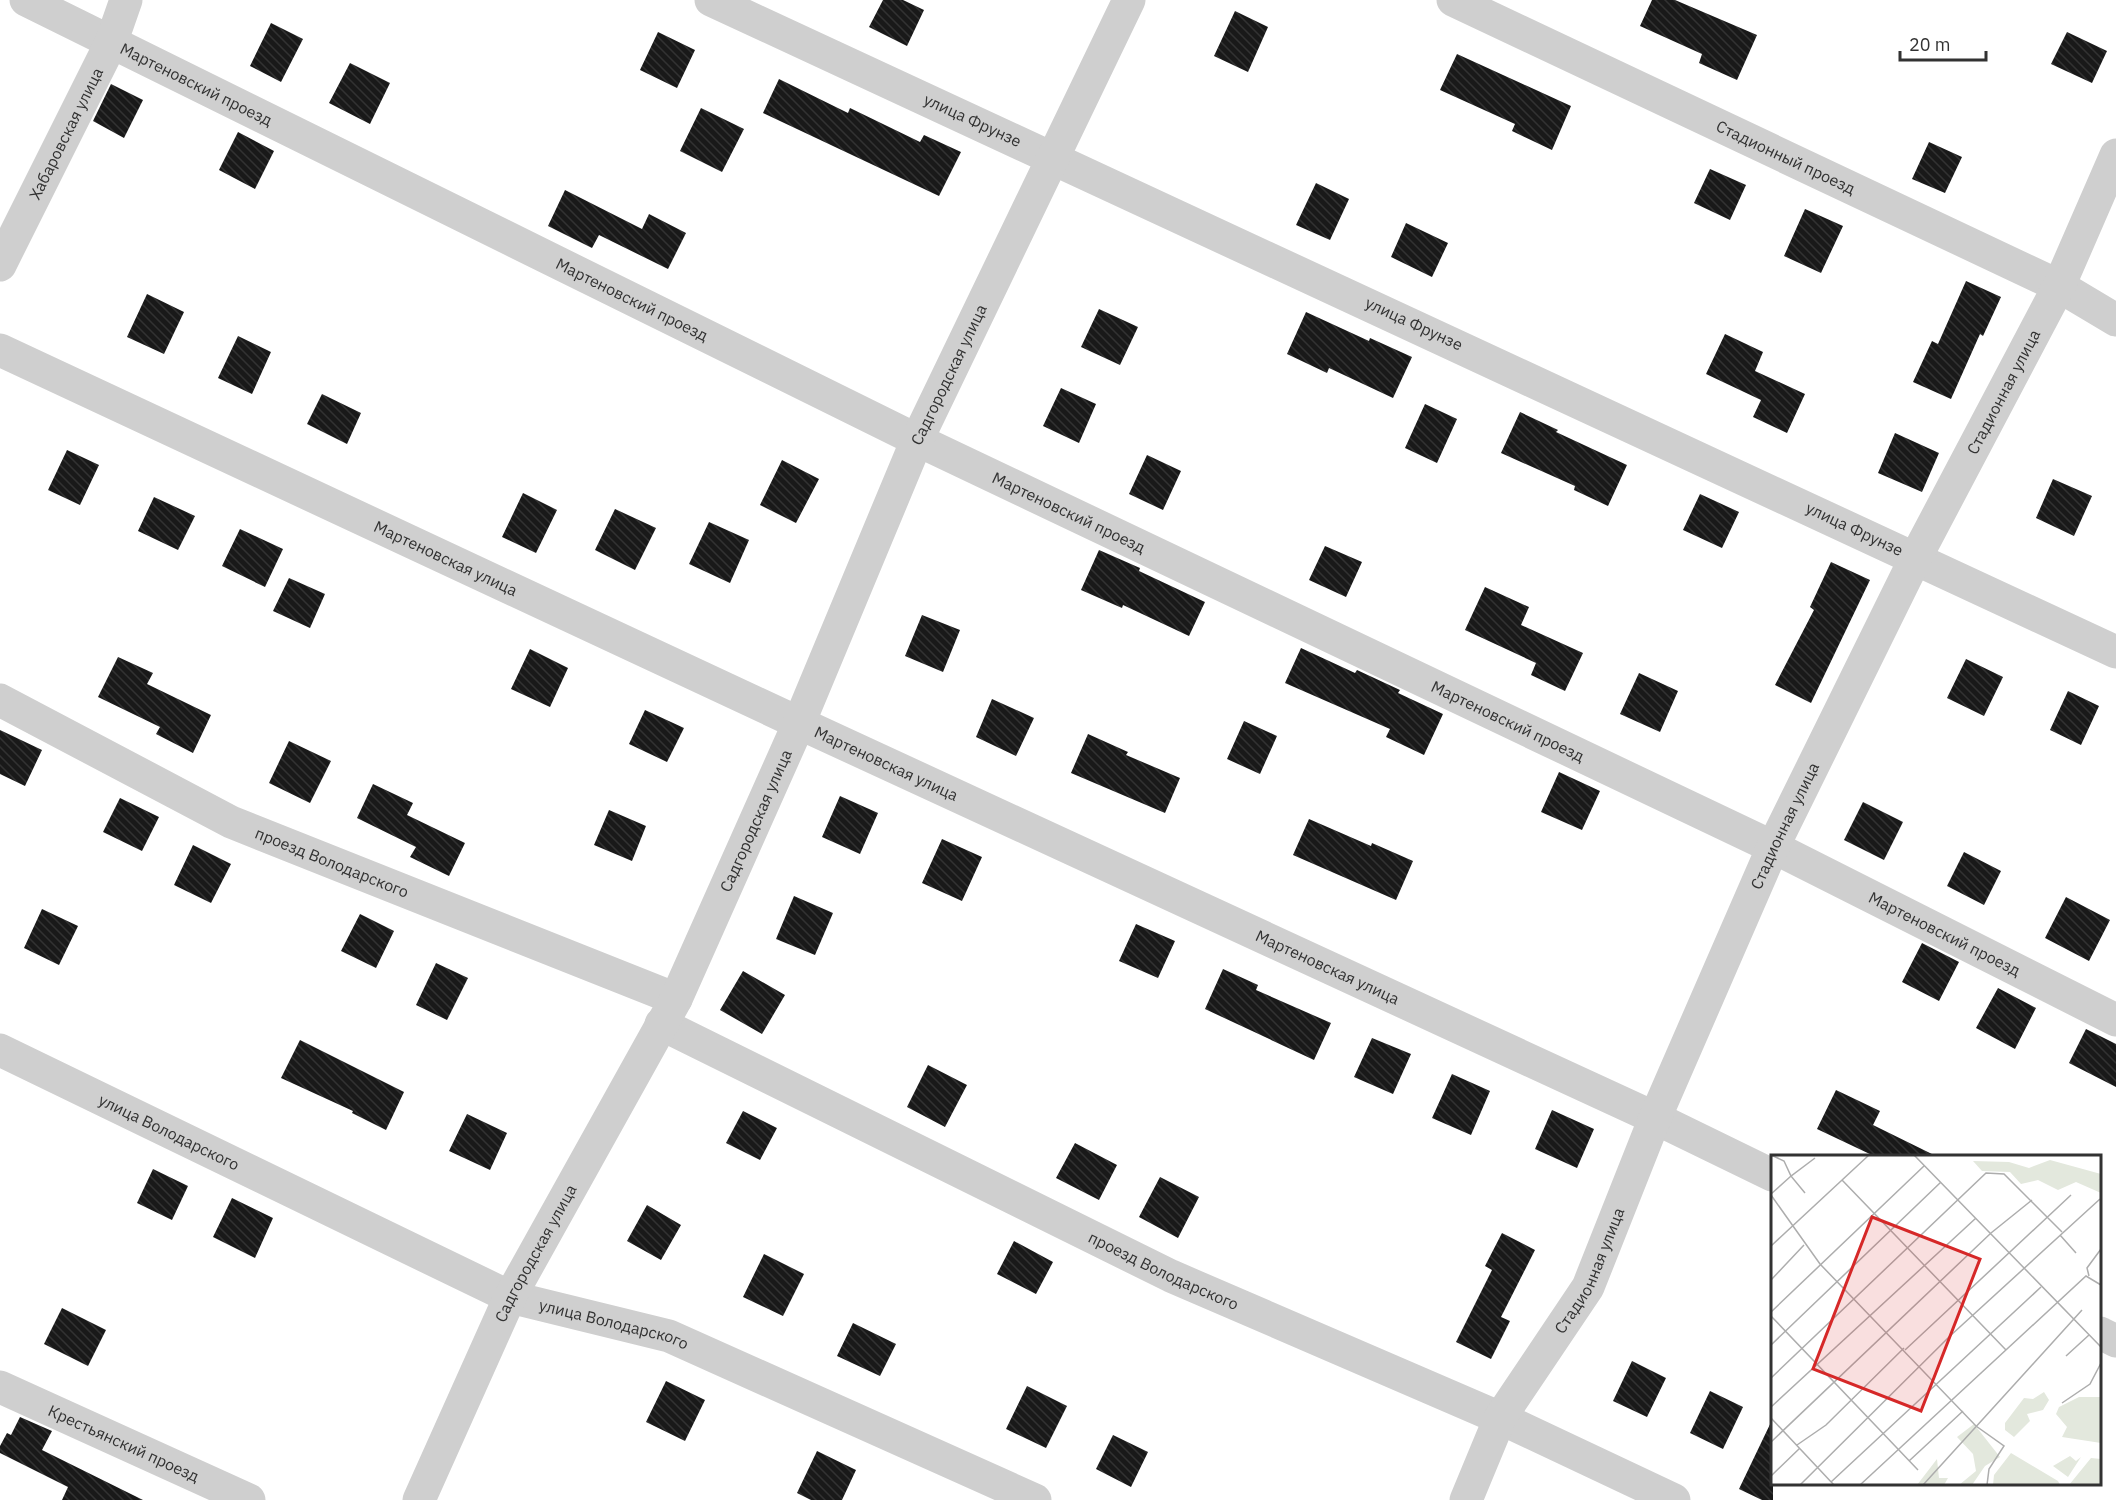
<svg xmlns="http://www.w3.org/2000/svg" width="2116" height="1500" viewBox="0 0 2116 1500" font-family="'IBM Plex Sans',sans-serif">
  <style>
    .building { fill: url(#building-back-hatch) }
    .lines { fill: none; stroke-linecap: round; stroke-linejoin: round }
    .street { stroke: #cfcfcf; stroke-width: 33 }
    .labels { text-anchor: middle; stroke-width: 6; stroke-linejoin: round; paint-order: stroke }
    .street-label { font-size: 16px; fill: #323232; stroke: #fff }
    .inset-road { fill: none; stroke: #adadad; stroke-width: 1.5 }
    .view { fill: #d62828; fill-opacity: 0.15; stroke: #d62828; stroke-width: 3 }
    .inset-edge { fill: none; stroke: #323232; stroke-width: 3 }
  </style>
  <defs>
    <pattern id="building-back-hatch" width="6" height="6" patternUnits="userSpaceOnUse" patternTransform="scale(1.5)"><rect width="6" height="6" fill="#191919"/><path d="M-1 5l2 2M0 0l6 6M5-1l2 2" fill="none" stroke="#323232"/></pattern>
  </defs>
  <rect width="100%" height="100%" fill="#fff"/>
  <!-- building -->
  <path class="building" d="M883 0H903L924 10 907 46 869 27Z
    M1652 0H1675L1757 35 1737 80 1699 63 1702 54 1640 26Z
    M1235 11 1268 27 1248 72 1214 56Z
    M271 23 303 39 281 82 250 66Z
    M658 32 695 50 677 88 640 70Z
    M2067 32 2107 51 2092 83 2051 64Z
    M1457 54 1571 106 1552 150 1512 131 1515 124 1440 90Z
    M350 63 390 83 370 124 329 103Z
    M779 79 848 113 850 108 920 142 924 135 961 152 939 196 763 113Z
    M111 84 143 100 124 138 93 121Z
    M701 108 744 129 722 172 680 151Z
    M238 132 274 151 255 189 219 170Z
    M1929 142 1962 157 1945 193 1912 179Z
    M1710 169 1746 185 1730 220 1694 203Z
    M1316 183 1349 199 1330 240 1296 225Z
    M565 190 642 229 649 214 686 233 668 269 599 235 592 248 548 226Z
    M1805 209 1843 226 1821 273 1784 256Z
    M1406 223 1448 243 1432 277 1391 257Z
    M1966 281 2001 297 1983 336 1980 334 1951 399 1913 382 1932 341 1938 344Z
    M147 294 184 312 164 354 127 337Z
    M1099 309 1138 327 1120 365 1081 347Z
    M1306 312 1369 341 1370 338 1412 357 1393 398 1329 368 1327 373 1287 354Z
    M1725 334 1763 352 1755 371 1805 394 1787 433 1753 417 1761 400 1706 374Z
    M238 336 271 352 252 394 218 378Z
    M1061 388 1096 404 1079 443 1043 426Z
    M322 394 361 413 347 444 307 424Z
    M1425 404 1457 419 1437 463 1405 448Z
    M1520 412 1558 430 1556 432 1627 465 1608 506 1574 490 1575 486 1501 453Z
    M1895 433 1939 453 1922 492 1878 473Z
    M67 450 99 465 80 505 48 490Z
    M1147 455 1181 471 1163 510 1129 494Z
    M782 460 819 479 796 523 760 505Z
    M2053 479 2092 496 2074 536 2036 518Z
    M523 493 557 510 536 553 502 537Z
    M1700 494 1739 512 1722 548 1683 530Z
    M154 497 195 516 178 550 138 531Z
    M615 509 656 528 635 570 595 550Z
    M709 522 749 540 730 583 689 564Z
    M240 529 283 549 265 587 222 566Z
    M1325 546 1362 562 1346 597 1309 580Z
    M1099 550 1140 568 1139 571 1205 602 1189 636 1123 605 1122 608 1081 590Z
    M1831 562 1870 580 1811 703 1775 685 1814 610 1810 607Z
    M289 578 325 594 310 628 273 611Z
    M1485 587 1529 607 1521 625 1583 653 1565 691 1531 675 1536 663 1465 630Z
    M922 615 960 630 943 672 905 656Z
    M1301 648 1355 673 1357 670 1400 690 1398 693 1443 714 1424 755 1386 737 1390 729 1285 683Z
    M530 649 568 668 550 707 511 689Z
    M118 657 153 673 147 684 211 715 193 753 156 734 160 727 98 697Z
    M1966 659 2003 677 1984 716 1947 698Z
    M1639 673 1678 691 1660 732 1620 714Z
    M2068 691 2099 706 2081 745 2050 730Z
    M992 699 1034 718 1016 756 976 737Z
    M645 710 684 728 667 762 629 744Z
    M1244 721 1277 736 1260 774 1227 759Z
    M0 730 42 750 25 786 0 774Z
    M1088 734 1128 752 1126 755 1180 778 1165 813 1071 773Z
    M289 741 331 761 310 803 269 783Z
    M1559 772 1600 791 1582 830 1541 812Z
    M373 784 413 803 407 815 465 843 449 876 410 857 416 847 357 818Z
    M840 796 878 813 860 854 822 837Z
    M120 798 159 817 142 851 103 832Z
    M1863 802 1903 822 1884 860 1844 840Z
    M609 810 646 826 632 861 594 845Z
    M1309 819 1371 846 1372 843 1413 861 1396 900 1293 855Z
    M942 839 982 857 962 901 922 883Z
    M193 845 231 864 211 903 174 885Z
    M1964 852 2001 871 1984 905 1947 886Z
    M794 896 833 913 815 955 776 939Z
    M2066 897 2110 920 2089 961 2045 938Z
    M42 909 78 926 59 965 24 948Z
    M360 914 394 931 376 968 341 951Z
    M1136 924 1175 941 1158 978 1119 961Z
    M1922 943 1959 962 1939 1001 1902 982Z
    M436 963 468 978 447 1020 416 1005Z
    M1223 969 1258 985 1256 990 1331 1023 1314 1060 1205 1009Z
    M743 971 785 995 762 1034 720 1010Z
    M1998 988 2036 1008 2015 1049 1976 1028Z
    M2086 1029 2116 1044V1087L2069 1063Z
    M1372 1038 1411 1054 1393 1094 1354 1077Z
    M300 1040 404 1092 386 1130 352 1113 353 1111 281 1078Z
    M928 1065 967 1085 945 1127 907 1107Z
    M1452 1074 1490 1091 1471 1135 1432 1118Z
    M1836 1090 1880 1111 1873 1125 1936 1156H1874L1817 1129Z
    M1552 1110 1594 1129 1577 1168 1535 1149Z
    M743 1111 777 1128 760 1160 726 1143Z
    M467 1114 507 1133 490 1170 449 1151Z
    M1075 1143 1117 1165 1099 1200 1056 1178Z
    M153 1169 188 1186 172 1220 137 1203Z
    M1160 1177 1199 1197 1178 1238 1139 1217Z
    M232 1198 273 1218 255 1258 213 1237Z
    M647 1205 681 1225 661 1260 627 1241Z
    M1502 1233 1535 1250 1501 1317 1510 1321 1491 1359 1456 1342 1492 1270 1485 1266Z
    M1014 1241 1053 1262 1036 1294 997 1274Z
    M764 1254 804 1274 783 1316 743 1297Z
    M62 1308 106 1330 88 1366 44 1344Z
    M853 1323 896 1344 880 1376 837 1356Z
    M1632 1361 1666 1378 1647 1417 1613 1401Z
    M666 1381 705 1400 685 1441 646 1422Z
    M1027 1386 1067 1406 1046 1448 1006 1429Z
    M1710 1391 1743 1407 1723 1449 1690 1433Z
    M20 1417 52 1431 42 1450 143 1500H62L68 1487 0 1453V1446L7 1433 11 1435Z
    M1773 1418V1500H1762L1739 1489Z
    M1113 1435 1148 1452 1131 1487 1096 1469Z
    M817 1451 856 1470 842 1500H811L797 1493Z"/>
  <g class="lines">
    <!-- street -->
    <g class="street">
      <path id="s1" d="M26 0 917 440 1773 847 2116 1020"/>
      <path id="s2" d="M711 0C1181 215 1650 431 2116 652"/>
      <path id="s3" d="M1453 0 2059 286 2116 320"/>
      <path id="s4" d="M0 265 111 43 126 0"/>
      <path id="s5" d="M0 350 799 723 1655 1118 1772 1175"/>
      <path id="s6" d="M0 700 231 822 676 999"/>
      <path id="s7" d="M661 1024 1171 1276 1500 1418 1674 1500"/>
      <path id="s8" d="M0 1050 510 1297 669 1336 1035 1500"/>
      <path d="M2100 1333 2116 1341"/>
      <path id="s9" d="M0 1387 249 1500"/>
      <path id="s10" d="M419 1500 510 1297 676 999 799 723 917 440 1129 0"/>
      <path id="s11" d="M1466 1500 1500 1418 1588 1287 1655 1118 1773 847 1916 557 2059 286 2116 155"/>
    </g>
  </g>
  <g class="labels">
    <!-- street labels -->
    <g class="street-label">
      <text dy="6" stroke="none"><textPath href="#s1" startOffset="190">Мартеновский проезд</textPath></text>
      <text dy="6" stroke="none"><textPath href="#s2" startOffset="288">улица Фрунзе</textPath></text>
      <text dy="6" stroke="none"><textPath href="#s4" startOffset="147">Хабаровская улица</textPath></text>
      <text dy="6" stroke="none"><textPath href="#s3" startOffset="368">Стадионный проезд</textPath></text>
      <text dy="6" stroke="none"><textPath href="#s1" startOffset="676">Мартеновский проезд</textPath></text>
      <text dy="6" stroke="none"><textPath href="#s2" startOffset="774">улица Фрунзе</textPath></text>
      <text dy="6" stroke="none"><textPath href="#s10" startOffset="1245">Садгородская улица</textPath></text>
      <text dy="6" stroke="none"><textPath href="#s11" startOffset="1234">Стадионная улица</textPath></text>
      <text dy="6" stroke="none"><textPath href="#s1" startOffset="1162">Мартеновский проезд</textPath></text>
      <text dy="6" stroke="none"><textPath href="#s2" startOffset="1260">улица Фрунзе</textPath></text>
      <text dy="6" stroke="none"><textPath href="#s5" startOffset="492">Мартеновская улица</textPath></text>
      <text dy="6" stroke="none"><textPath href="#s1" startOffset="1648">Мартеновский проезд</textPath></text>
      <text dy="6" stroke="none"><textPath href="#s5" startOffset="978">Мартеновская улица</textPath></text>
      <text dy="6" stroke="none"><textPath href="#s10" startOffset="759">Садгородская улица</textPath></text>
      <text dy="6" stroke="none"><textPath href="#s11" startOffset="748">Стадионная улица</textPath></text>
      <text dy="6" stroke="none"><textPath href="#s6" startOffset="370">проезд Володарского</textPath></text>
      <text dy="6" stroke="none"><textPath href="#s1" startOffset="2134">Мартеновский проезд</textPath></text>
      <text dy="6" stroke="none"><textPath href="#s5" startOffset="1464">Мартеновская улица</textPath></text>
      <text dy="6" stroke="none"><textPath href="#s8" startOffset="188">улица Володарского</textPath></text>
      <text dy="6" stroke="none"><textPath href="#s10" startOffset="273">Садгородская улица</textPath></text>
      <text dy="6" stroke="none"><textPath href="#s11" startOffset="262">Стадионная улица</textPath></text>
      <text dy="6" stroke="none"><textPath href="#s7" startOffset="560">проезд Володарского</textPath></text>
      <text dy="6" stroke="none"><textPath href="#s8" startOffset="674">улица Володарского</textPath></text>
      <text dy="6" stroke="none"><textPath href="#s9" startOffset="136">Крестьянский проезд</textPath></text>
    </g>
  </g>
  <!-- overview -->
  <g transform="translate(1771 1155)">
    <rect width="330" height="330" fill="#fff"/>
    <path d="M203 269 229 302 214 311 201 330H188L205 316 202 299 186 282ZM320 303 330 304V330H298ZM166 304 168 323H177L173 330H146Z" fill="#e3e8dd"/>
    <path d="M279 5 330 19V38L305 27 287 35 267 25 250 29 239 17 211 16 202 6 238 7 258 13ZM273 237 278 245 272 255 256 259 259 266 243 282 234 275V268L253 243 262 244ZM308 242H330V288L291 282 296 272 285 259 288 252ZM240 298 287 326 289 330H222L223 320ZM299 301 305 306 310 302 297 322 282 311Z" fill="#e3e8dd"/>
    <path class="inset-road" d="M0 0 13 6 20 21 44 3M143 0 330 192M71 25 235 195M0 39 20 21 34 38M0 40 49 109 205 271 233 291 218 314 216 330M289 80 305 98M0 91 98 0M318 121 316 113 330 94M0 125 33 90M0 157 153 11M0 161 147 315M0 190 170 27M134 195 300 40M295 201 318 180M0 223 215 18 233 19 291 77M291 248 319 229 330 208M0 252 205 63M0 263 63 330M0 287 220 78 261 45M26 290 55 270 133 193M138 306 192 256M0 321 29 293M60 327 270 132M29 330 179 181 329 44M89 330 315 121 330 130M152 330 311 155"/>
    <path class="view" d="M101 62 209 104 150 256 42 214Z"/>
    <rect width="330" height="330" class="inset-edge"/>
  </g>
  <!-- scale -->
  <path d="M1900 51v9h86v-9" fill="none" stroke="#323232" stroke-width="3"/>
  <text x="1909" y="51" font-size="18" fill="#323232" stroke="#ffffff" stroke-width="4.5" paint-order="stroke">20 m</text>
</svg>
